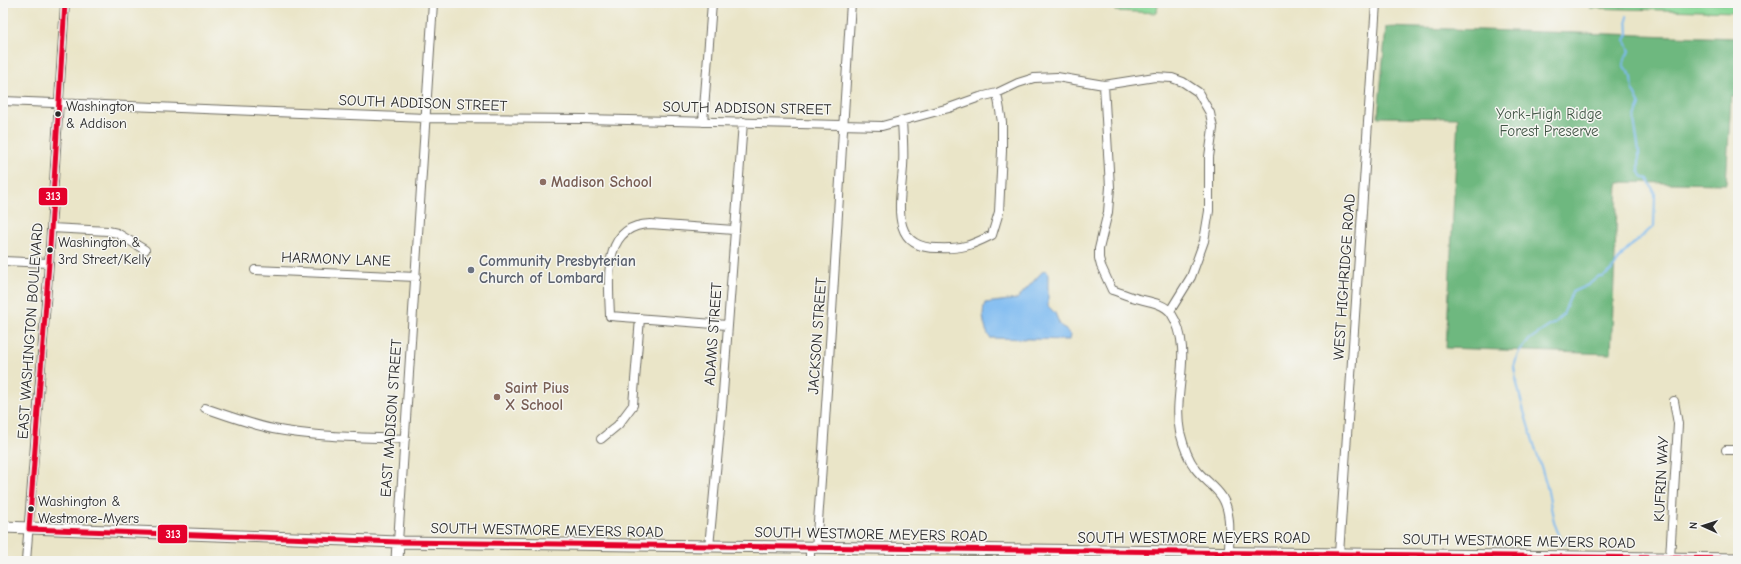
<svg xmlns="http://www.w3.org/2000/svg" width="1741" height="564" viewBox="0 0 1741 564" font-family="'Comic Neue',sans-serif">
  <style>
    .green { fill: #88d796; stroke: #5a8160 }
    .forest { fill: #6eb87f; stroke: #4c7255 }
    .water { fill: #7fbbf1; stroke: #55738e }
    .lines { fill: none; stroke-linecap: round; stroke-linejoin: round }
    .stream { stroke: #7fbbf1; stroke-width: 2 }
    .street-casing { stroke: #6e6c62; stroke-width: 10 }
    .secondary-casing { stroke: #6e6c62; stroke-width: 13 }
    .street { stroke: #fff; stroke-width: 8 }
    .secondary { stroke: #fff; stroke-width: 11 }
    .bus-1-casing { stroke: #f6f6f2; stroke-width: 8 }
    .bus-1 { stroke: #e4002b; stroke-width: 5 }
    .bus-dot { fill: #2b2b2b; stroke: #f6f6f2; stroke-width: 1.5 }
    .education-dot { fill: #8d6e63; stroke: #f6f6f2; stroke-width: 1.5 }
    .worship-dot { fill: #6b7280; stroke: #f6f6f2; stroke-width: 1.5 }
    .labels { text-anchor: middle; stroke-width: 3; stroke-linejoin: round; paint-order: stroke }
    .bus-label { font-size: 14px; fill: #2b2b2b; stroke: #f6f6f2; text-anchor: start }
    .street-label { font-size: 15px; fill: #2b2b2b; stroke: #f6f6f2 }
    .park-label { font-size: 15px; fill: #425646; stroke: #f6f6f2 }
    .education-label { font-size: 15px; font-weight: bold; fill: #785e54; stroke: #f6f6f2; text-anchor: start }
    .worship-label { font-size: 15px; font-weight: bold; fill: #5b616d; stroke: #f6f6f2; text-anchor: start }
    .line-badge { stroke: #f6f6f2; stroke-width: 1.5 }
    .badge-label { font-size: 11px; text-anchor: middle; font-weight: bold; fill: #fff }
  </style>
  <rect width="100%" height="100%" fill="#f6f6f2"/>
  <filter id="ink" filterUnits="userSpaceOnUse"><feTurbulence type="fractalNoise" baseFrequency=".025" numOctaves="2"/><feDisplacementMap in="SourceGraphic" scale="8" xChannelSelector="R" yChannelSelector="G"/><feConvolveMatrix kernelMatrix="1 2 1 2 8 2 1 2 1" color-interpolation-filters="sRGB"/></filter>
  <filter id="wash" filterUnits="userSpaceOnUse"><feTurbulence type="fractalNoise" baseFrequency=".012" numOctaves="4" result="noise"/><feDisplacementMap in="SourceGraphic" scale="16" xChannelSelector="R" yChannelSelector="G"/><feGaussianBlur stdDeviation="0.9" result="paint"/><feColorMatrix in="noise" values="0 0 0 0 0 0 0 0 0 0 0 0 0 0 0 0 0 1.4 0 .05"/><feComposite in="paint" operator="in"/></filter>
  <g filter="url(#wash)">
    <rect width="100%" height="100%" fill="#eae5c8"/>
    <!-- green -->
    <path class="green" d="M1115 3H1158L1157 13 1115 11Z
      M1590 3H1738V12L1590 8Z"/>
    <!-- forest -->
    <path class="forest" d="M1386 27 1738 38V97H1731L1726 184 1618 182 1611 354 1446 348 1458 118 1378 117Z"/>
    <!-- water -->
    <path class="water" d="M1046 270 1048 274V306L1055 313 1060 325 1071 335 1070 340 990 338C984 329 981 313 985 303L1017 299 1043 271Z"/>
    <g class="lines">
      <!-- stream -->
      <path class="stream" d="M1565 544C1551 526 1552 505 1546 483 1535 445 1520 406 1514 367L1518 354 1530 339 1557 321 1563 315 1572 292 1588 285 1598 277H1603L1611 271 1626 250 1654 226 1655 194 1648 179 1642 176 1639 170V151L1634 120 1640 105 1633 91 1632 77 1623 65 1625 57 1630 51 1625 40 1628 34 1627 16"/>
    </g>
  </g>
  <g filter="url(#ink)">
    <g class="lines">
      <!-- street casing -->
      <g class="street-casing">
        <path id="street" d="M1104 85 1110 187 1108 212 1099 249V258L1101 266 1112 290C1119 292 1125 295 1132 297 1144 301 1163 302 1171 313 1195 350 1172 392 1180 432 1183 444 1188 459 1195 468 1203 479 1215 486 1222 497 1232 513 1229 536 1229 554
          M3 101 426 118 584 119 882 126 949 108 980 97 997 93 1018 83 1034 78 1057 77 1104 85 1155 77 1172 78 1183 82 1198 92 1210 113 1213 128 1209 157V211L1204 241 1191 277 1170 311
          M902 121C903 137 904 152 903 167 901 200 888 248 937 248 962 249 970 246 992 235L999 212 1002 151V122L997 93
          M703 122 712 3
          M51 228 108 231 117 233 145 250
          M3 261 49 263
          M255 270 416 277
          M727 325 610 316C609 282 601 225 650 224L734 230
          M205 408C228 416 250 424 273 429 316 437 361 437 405 439
          M601 439 618 425 633 405 640 318
          M1726 450H1738
          M398 542 433 3
          M709 547 722 407 743 122
          M816 548C830 367 839 185 851 3
          M1339 554 1376 3
          M1670 558 1678 424 1674 401
          M26 561 49 263 65 3
          M810 561V548
          M1136 561 1138 552"/>
      </g>
      <!-- secondary casing -->
      <g class="secondary-casing">
        <path id="secondary" d="M3 527 398 542 1738 559
          M397 561 398 542"/>
      </g>
      <!-- street -->
      <use href="#street" class="street"/>
      <!-- secondary -->
      <use href="#secondary" class="secondary"/>
      <!-- bus-1 casing -->
      <g class="bus-1-casing">
        <path id="bus-1" d="M65 3 49 263 29 529 398 542 1738 559"/>
      </g>
      <!-- bus-1 -->
      <use href="#bus-1" class="bus-1"/>
    </g>
  </g>
  <!-- markers -->
  <g class="bus-dot">
    <circle cx="58" cy="114" r="3.5"/>
    <circle cx="50" cy="250" r="3.5"/>
    <circle cx="31" cy="509" r="3.5"/>
  </g>
  <g class="education-dot">
    <circle cx="543" cy="182" r="4"/>
    <circle cx="497" cy="397" r="4"/>
  </g>
  <circle class="worship-dot" cx="471" cy="270" r="4"/>
  <g class="labels">
    <!-- bus labels -->
    <g class="bus-label">
      <text x="66" y="111">Washington<tspan x="66" dy="17">&amp; Addison</tspan></text>
      <text x="58" y="247">Washington &amp;<tspan x="58" dy="17">3rd Street/Kelly</tspan></text>
      <text x="38" y="506">Washington &amp;<tspan x="38" dy="17">Westmore-Myers</tspan></text>
    </g>
    <!-- street labels -->
    <g class="street-label">
      <text transform="translate(423 103) rotate(2)" y="5">SOUTH ADDISON STREET</text>
      <text transform="translate(747 108) rotate(1)" y="5">SOUTH ADDISON STREET</text>
      <text transform="translate(336 259) rotate(2)" y="5">HARMONY LANE</text>
      <text transform="translate(1344 277) rotate(-86)" y="5">WEST HIGHRIDGE ROAD</text>
      <text transform="translate(30 331) rotate(-86)" y="5">EAST WASHINGTON BOULEVARD</text>
      <text transform="translate(713 334) rotate(-86)" y="5">ADAMS STREET</text>
      <text transform="translate(817 336) rotate(-86)" y="5">JACKSON STREET</text>
      <text transform="translate(391 418) rotate(-86)" y="5">EAST MADISON STREET</text>
      <text transform="translate(1661 479) rotate(-87)" y="5">KUFRIN WAY</text>
      <text transform="translate(547 530) rotate(1)" y="5">SOUTH WESTMORE MEYERS ROAD</text>
      <text transform="translate(871 534) rotate(1)" y="5">SOUTH WESTMORE MEYERS ROAD</text>
      <text x="1194" y="543">SOUTH WESTMORE MEYERS ROAD</text>
      <text transform="translate(1519 541) rotate(1)" y="5">SOUTH WESTMORE MEYERS ROAD</text>
    </g>
    <!-- park labels -->
    <g class="park-label">
      <text x="1549" y="119">York-High Ridge<tspan x="1549" dy="17">Forest Preserve</tspan></text>
    </g>
    <!-- education labels -->
    <g class="education-label">
      <text x="551" y="187">Madison School</text>
      <text x="505" y="393">Saint Pius<tspan x="505" dy="17">X School</tspan></text>
    </g>
    <!-- worship labels -->
    <g class="worship-label">
      <text x="479" y="266">Community Presbyterian<tspan x="479" dy="17">Church of Lombard</tspan></text>
    </g>
  </g>
  <g class="line-badge">
    <rect x="38" y="187" width="30" height="19" rx="4" fill="#e4002b"/>
    <rect x="157" y="524" width="31" height="20" rx="4" fill="#e4002b"/>
  </g>
  <g class="badge-label">
    <text x="53" y="200">313</text>
    <text x="173" y="538">313</text>
  </g>
  <!-- margin -->
  <rect width="1741" height="564" fill="none" stroke="#f6f6f2" stroke-width="16"/>
  <!-- north arrow -->
  <g transform="translate(1703 526) rotate(273)" stroke="#f6f6f2" stroke-width="3" paint-order="stroke">
  <path d="M0-3L7 15L0 10L-7 15Z" fill="#2b2b2b"/>
  <text y="-6" font-size="11" font-weight="bold" text-anchor="middle" fill="#2b2b2b">N</text>
  </g>
</svg>
